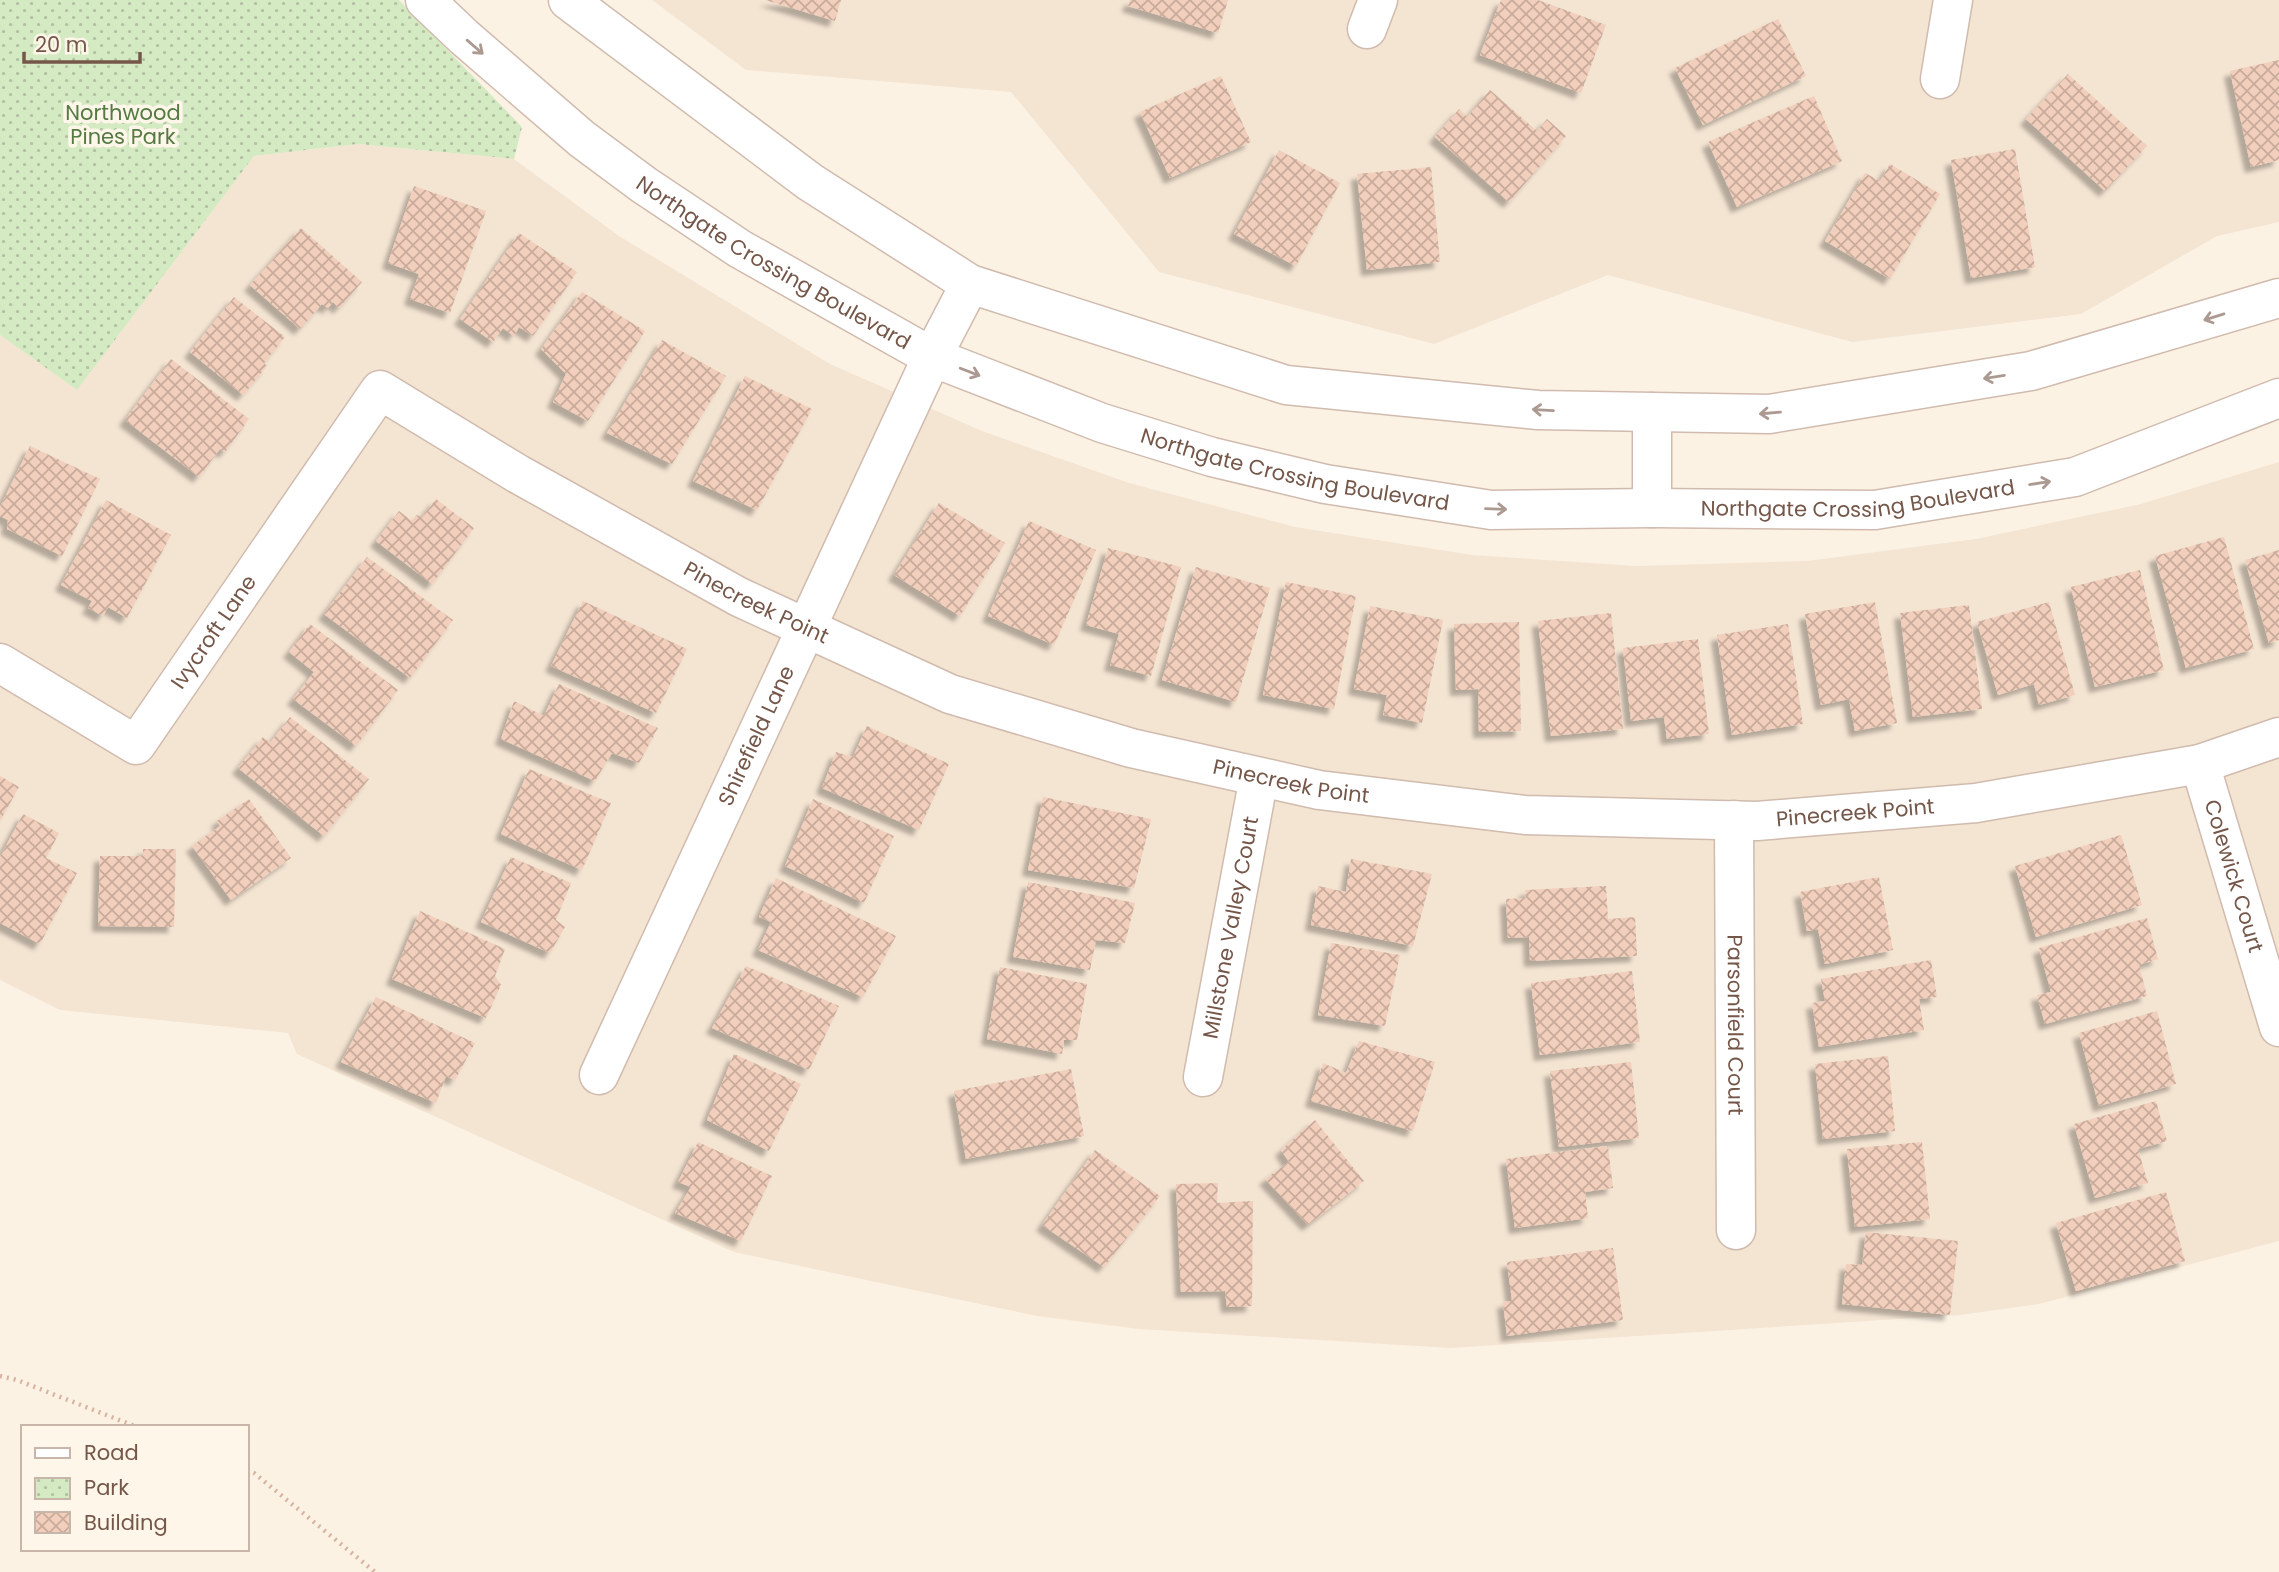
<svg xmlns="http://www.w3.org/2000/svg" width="2279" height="1572" viewBox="0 0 2279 1572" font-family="Poppins,sans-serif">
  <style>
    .residential { fill: #f4e4d2 }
    .park { fill: url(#park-dots) }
    .building { fill: url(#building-cross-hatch); filter: url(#shadow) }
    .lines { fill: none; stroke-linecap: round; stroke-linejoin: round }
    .minor-casing { stroke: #d0bbae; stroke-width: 41 }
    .tertiary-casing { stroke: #d0bbae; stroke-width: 41 }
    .path { stroke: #d7b29f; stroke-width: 4.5; stroke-dasharray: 2 5; stroke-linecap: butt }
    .minor { stroke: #fff; stroke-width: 38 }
    .tertiary { stroke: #fff; stroke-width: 38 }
    .oneway { stroke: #ac9a92 }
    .labels { text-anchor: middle; stroke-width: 7; stroke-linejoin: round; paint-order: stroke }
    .park-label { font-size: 21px; fill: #547b42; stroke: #fff6ea }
    .street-label { font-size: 21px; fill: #75574a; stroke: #fff6ea }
  </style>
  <defs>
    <pattern id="park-dots" width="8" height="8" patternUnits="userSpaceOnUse" patternTransform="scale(1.75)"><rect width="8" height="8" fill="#d4eac3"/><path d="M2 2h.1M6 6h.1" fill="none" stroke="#b1c0a0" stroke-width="1.8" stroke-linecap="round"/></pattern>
    <pattern id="building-cross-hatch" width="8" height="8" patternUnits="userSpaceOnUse" patternTransform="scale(1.75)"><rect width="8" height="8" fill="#f2cfbc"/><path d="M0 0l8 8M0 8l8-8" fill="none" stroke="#c9ab9b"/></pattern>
    <filter id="shadow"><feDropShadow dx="-6" dy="6" stdDeviation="2" flood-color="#0004"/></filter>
  </defs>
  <rect width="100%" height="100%" fill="#fcf2e4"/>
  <!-- residential -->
  <path class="residential" d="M652 0H2279V222L2217 236 2081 314 1852 342 1608 275 1434 344 1159 272 1011 92 746 70Z
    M358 144 514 159 619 236 830 364 982 431 1129 483 1295 527 1472 555 1636 566 1807 561 1976 539 2141 504 2279 462V1241L2039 1304 1960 1315 1450 1348 1139 1329 1037 1316 734 1252 297 1054 288 1033 60 1010 0 980V335L77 390 254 156Z"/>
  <!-- park -->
  <path class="park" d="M0 0H399L522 127 514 159 358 144 254 156 77 390 0 335Z"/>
  <!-- building -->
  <path class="building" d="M765 0H841L835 21Z
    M1130 0H1228L1218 33 1128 6Z
    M1501 0H1538L1606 25 1581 93 1480 55Z
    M1778 19 1806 76 1703 125 1675 68Z
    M2279 60V160L2251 167 2230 71Z
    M2068 74 2147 146 2105 191 2026 119Z
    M1221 76 1251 142 1170 178 1140 112Z
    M1490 90 1537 131 1547 119 1566 136 1509 202 1435 137 1459 109 1467 117Z
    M1814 96 1842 161 1737 207 1708 142Z
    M2015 149 2035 267 1971 278 1951 160Z
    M1279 150 1340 183 1296 266 1234 234Z
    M1890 164 1940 194 1890 279 1825 241 1865 173 1880 181Z
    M1431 167 1440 262 1367 270 1357 174Z
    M414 186 486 211 450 313 410 299 419 274 388 263Z
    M301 228 362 282 339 308 333 302 328 308 322 304 300 329 250 285Z
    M519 233 577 272 533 336 519 327 514 336 503 328 493 342 460 319Z
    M582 292 645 331 588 421 553 402 566 374 541 349Z
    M234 297 285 337 264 363 267 366 243 395 190 352Z
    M662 340 726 376 672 464 607 433Z
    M171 359 249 419 225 452 220 449 199 477 125 420Z
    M745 376 812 409 757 510 693 481Z
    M30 446 100 479 62 556 7 529 8 520 0 516V507Z
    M436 499 474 528 432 584 376 541 399 511 412 521 416 515 422 517Z
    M106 500 171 535 127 618 108 607 103 616 88 608 92 601 61 585Z
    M939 503 1005 543 960 616 894 575Z
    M1029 521 1096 550 1054 645 988 616Z
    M2224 537 2254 649 2186 668 2155 556Z
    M1108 548 1181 567 1151 676 1110 665 1119 634 1086 625Z
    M2279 550V640L2269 643 2245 560Z
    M367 557 453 620 410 678 324 614Z
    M1196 567 1270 588 1236 702 1162 680Z
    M2140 570 2164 670 2095 687 2071 587Z
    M1286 582 1356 596 1334 709 1263 695Z
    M583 601 687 649 656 713 551 666Z
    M1875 602 1897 723 1855 731 1849 699 1821 705 1805 614Z
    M2049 602 2075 695 2039 705 2034 684 1998 695 1977 622Z
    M1969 605 1982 709 1913 717 1900 613Z
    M1370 606 1443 620 1422 723 1383 715 1387 695 1354 689Z
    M1611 613 1623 729 1551 736 1538 621Z
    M1519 622 1521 731 1479 732 1478 689 1456 690 1454 624Z
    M310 624 398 690 356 746 293 699 314 672 289 652Z
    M1788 624 1803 724 1732 735 1717 635Z
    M1698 639 1709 734 1667 739 1664 717 1631 721 1623 648Z
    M559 684 658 728 639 763 612 753 595 781 501 739 514 701 544 716Z
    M290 717 369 779 324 836 238 768 263 737 270 743Z
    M867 726 949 764 919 830 822 788 836 752 853 757Z
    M529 769 611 803 582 870 501 834Z
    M0 776 19 787 0 821Z
    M1043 797 1151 819 1134 888 1028 870Z
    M249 799 291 858 231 900 192 846 220 826 217 821Z
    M813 799 894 836 864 903 785 866Z
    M23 814 59 833 46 858 77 873 40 944 0 923V857Z
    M2121 835 2142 905 2036 937 2015 866Z
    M143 849H176L174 927 98 926 100 856H143Z
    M511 857 571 883 556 920 565 927 550 953 481 922Z
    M1351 859 1432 874 1413 946 1311 925 1318 886 1346 892Z
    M1879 877 1893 950 1825 964 1818 929 1807 931 1800 892Z
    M776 878 896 936 863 997 758 950 771 922 759 917Z
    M1028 882 1135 903 1125 943 1096 940 1090 970 1013 957Z
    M1606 886 1608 919 1635 917 1637 956 1530 961 1529 937 1508 938 1506 899 1526 898 1525 890Z
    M420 911 505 949 495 976 501 985 486 1018 392 979Z
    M2147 918 2158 959 2139 965 2147 996 2045 1024 2037 995 2051 992 2039 948Z
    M1331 943 1400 955 1385 1026 1318 1015Z
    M1931 960 1937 997 1919 999 1924 1030 1819 1047 1812 1003 1825 1001 1821 979Z
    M746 966 839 1006 809 1070 712 1028Z
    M1000 967 1087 984 1077 1040H1064L1062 1054 987 1039Z
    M1632 971 1640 1042 1540 1055 1531 983Z
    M376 997 475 1043 455 1080 446 1076 436 1103 341 1062Z
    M2157 1011 2176 1084 2099 1106 2079 1033Z
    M1359 1041 1435 1062 1413 1131 1311 1101 1323 1063 1346 1073Z
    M734 1054 801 1084 769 1151 707 1120Z
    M1888 1056 1895 1131 1823 1139 1815 1064Z
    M1631 1062 1639 1138 1559 1147 1550 1071Z
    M1071 1069 1084 1136 966 1159 954 1091Z
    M2156 1101 2167 1141 2138 1149 2148 1183 2095 1198 2074 1124Z
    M1315 1120 1364 1181 1308 1225 1265 1179 1289 1162 1281 1150Z
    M698 1142 772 1176 741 1241 675 1213 691 1187 678 1182Z
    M1922 1142 1930 1219 1855 1227 1847 1149Z
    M1608 1146 1613 1188 1585 1192 1588 1218 1515 1228 1506 1159Z
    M1095 1150 1160 1196 1104 1267 1042 1225Z
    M1218 1183 1217 1203 1253 1201 1252 1306 1227 1307 1225 1291 1181 1292 1176 1184Z
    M2166 1192 2185 1261 2076 1291 2056 1223Z
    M1866 1232 1958 1241 1950 1315 1842 1304 1846 1264 1862 1265Z
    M1613 1248 1623 1320 1507 1336 1503 1302 1512 1301 1507 1262Z"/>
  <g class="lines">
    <!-- minor casing -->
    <g class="minor-casing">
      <g id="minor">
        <path d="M1367 29 1378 0"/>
        <path d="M1940 79 1953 0"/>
        <path id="s1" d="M0 663 136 745 380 390 518 474 739 597 950 694 1131 748 1319 790 1525 815 1757 821 1976 803 2200 764 2279 737"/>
        <path id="s2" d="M2200 764 2279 1027"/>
        <path id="s3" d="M1734 820 1736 1230"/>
        <path id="s4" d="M599 1075 932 357 970 284"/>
        <path id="s5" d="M1203 1077 1259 777"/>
      </g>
    </g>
    <!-- tertiary casing -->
    <g class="tertiary-casing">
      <g id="tertiary">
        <path id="s6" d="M425 0 464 37 582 139 644 185 740 249 932 357 1102 423 1212 457 1325 484 1491 510 1652 508 1875 510 2075 477 2279 398"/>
        <path d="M568 0 810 182 970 284 1286 385 1538 410 1769 414 2031 371 2279 298"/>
        <path d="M1652 412V508"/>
      </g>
    </g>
    <!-- path -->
    <path class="path" d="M0 1376 17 1380 137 1427
      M247 1470 254 1473 375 1572"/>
    <!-- minor -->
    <use href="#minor" class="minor"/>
    <!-- tertiary -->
    <use href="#tertiary" class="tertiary"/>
  </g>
  <!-- one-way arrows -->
  <defs><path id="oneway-shaft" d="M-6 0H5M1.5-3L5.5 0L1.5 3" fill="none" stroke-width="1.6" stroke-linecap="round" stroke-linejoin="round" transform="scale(1.75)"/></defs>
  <g class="oneway">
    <use href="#oneway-shaft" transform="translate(475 47) rotate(41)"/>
    <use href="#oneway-shaft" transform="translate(2214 317) rotate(163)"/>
    <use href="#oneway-shaft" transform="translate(970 372) rotate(21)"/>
    <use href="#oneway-shaft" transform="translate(1994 377) rotate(171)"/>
    <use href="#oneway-shaft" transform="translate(1543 410) rotate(-177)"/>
    <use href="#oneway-shaft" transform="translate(1770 413) rotate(175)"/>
    <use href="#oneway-shaft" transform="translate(2040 483) rotate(-9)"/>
    <use href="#oneway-shaft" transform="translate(1496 509) rotate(2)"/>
  </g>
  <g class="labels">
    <!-- park labels -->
    <g class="park-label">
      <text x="123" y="120">Northwood<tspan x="123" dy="24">Pines Park</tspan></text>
    </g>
    <!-- street labels -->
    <g class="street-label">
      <text dy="7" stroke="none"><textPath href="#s6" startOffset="438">Northgate Crossing Boulevard</textPath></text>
      <text dy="7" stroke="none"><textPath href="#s6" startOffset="1004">Northgate Crossing Boulevard</textPath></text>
      <text dy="7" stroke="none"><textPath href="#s6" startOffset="1572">Northgate Crossing Boulevard</textPath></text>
      <text dy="7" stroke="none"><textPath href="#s1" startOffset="1022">Pinecreek Point</textPath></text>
      <text dy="7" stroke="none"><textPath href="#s1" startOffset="296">Ivycroft Lane</textPath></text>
      <text dy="7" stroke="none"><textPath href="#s4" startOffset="374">Shirefield Lane</textPath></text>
      <text dy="7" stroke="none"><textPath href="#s1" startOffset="1589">Pinecreek Point</textPath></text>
      <text dy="7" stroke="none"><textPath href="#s1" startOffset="2156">Pinecreek Point</textPath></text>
      <text dy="7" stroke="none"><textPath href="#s2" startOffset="117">Colewick Court</textPath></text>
      <text dy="7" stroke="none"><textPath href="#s5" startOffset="152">Millstone Valley Court</textPath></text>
      <text dy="7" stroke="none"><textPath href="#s3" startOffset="205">Parsonfield Court</textPath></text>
    </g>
  </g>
  <!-- legend -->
  <rect x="21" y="1425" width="228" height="126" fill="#fff6ea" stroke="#c8b6aa" stroke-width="2"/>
  <rect x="35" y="1448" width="35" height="10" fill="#ffffff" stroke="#c8b6aa" stroke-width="2"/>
  <text x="84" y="1460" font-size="21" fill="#75574a">Road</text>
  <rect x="35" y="1478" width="35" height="21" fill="url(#park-dots)" stroke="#c8b6aa" stroke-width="2"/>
  <text x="84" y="1495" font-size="21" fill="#75574a">Park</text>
  <rect x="35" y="1512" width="35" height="21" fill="url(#building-cross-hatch)" stroke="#c8b6aa" stroke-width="2"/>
  <text x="84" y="1530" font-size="21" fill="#75574a">Building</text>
  <!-- scale -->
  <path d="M24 52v10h116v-10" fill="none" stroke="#75574a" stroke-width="3.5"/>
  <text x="35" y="52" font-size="21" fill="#75574a" stroke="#fff6ea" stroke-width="5" paint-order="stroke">20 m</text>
</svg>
